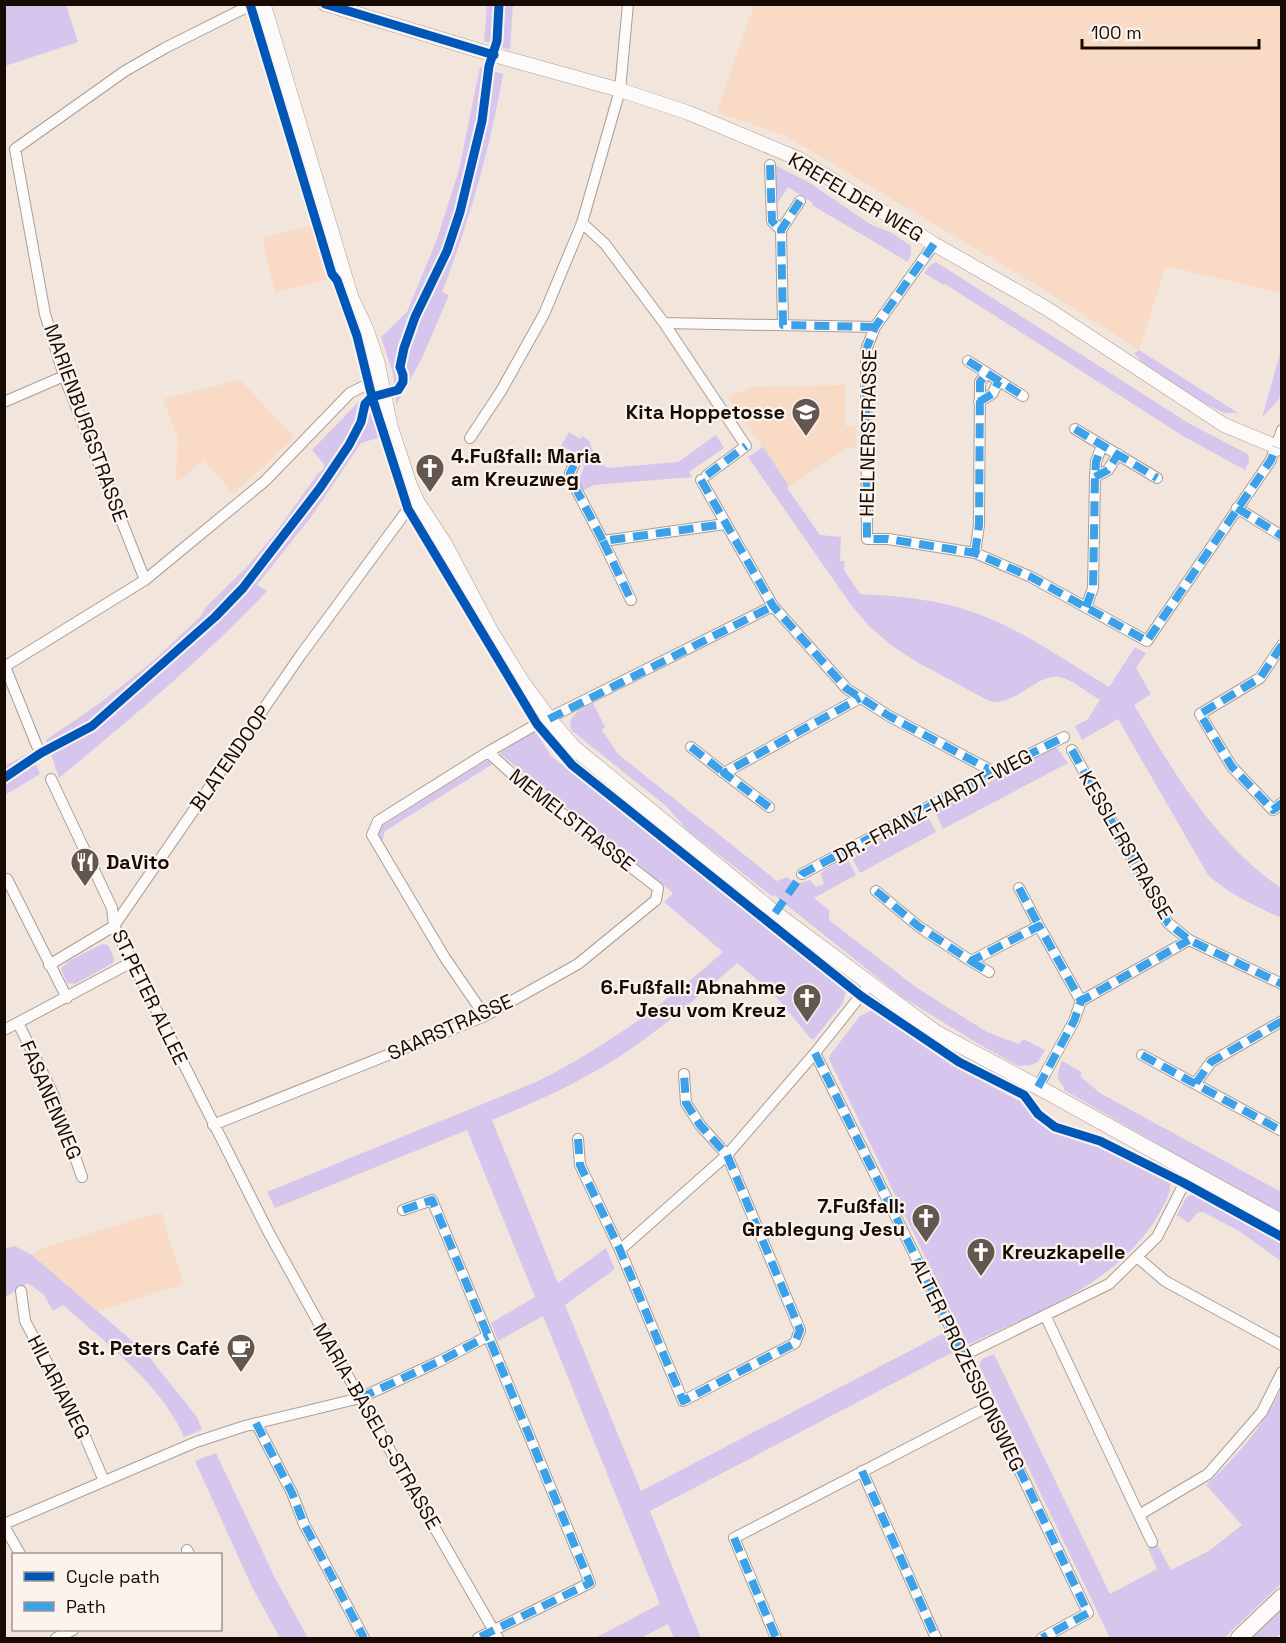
<svg xmlns="http://www.w3.org/2000/svg" width="1286" height="1643" viewBox="0 0 1286 1643" font-family="'Space Grotesk',sans-serif">
  <style>
    .built { fill: #f9dac5 }
    .green { fill: #d6c6ed }
    .lines { fill: none; stroke-linecap: round; stroke-linejoin: round }
    .minor-casing { stroke: #aa9e96; stroke-width: 12 }
    .tertiary-casing { stroke: #aa9e96; stroke-width: 15 }
    .secondary-casing { stroke: #aa9e96; stroke-width: 16 }
    .primary-casing { stroke: #aa9e96; stroke-width: 18 }
    .minor { stroke: #fdfbfa; stroke-width: 10 }
    .tertiary { stroke: #fdfbfa; stroke-width: 14 }
    .secondary { stroke: #fdfbfa; stroke-width: 15 }
    .primary { stroke: #fdfbfa; stroke-width: 16 }
    .quiet { stroke: #3da1e9; stroke-width: 8; stroke-dasharray: 15 8; stroke-linecap: butt }
    .cycleway-casing { stroke: #fbf3ee; stroke-width: 13 }
    .cycleway { stroke: #0057b8; stroke-width: 9 }
    .labels { text-anchor: middle; stroke-width: 4.5; stroke-linejoin: round; paint-order: stroke }
    .street-label { font-size: 20px; fill: #170b04; stroke: #fbf3ee }
    .poi-label { font-size: 20px; font-weight: bold; fill: #170b04; stroke: #fbf3ee; text-anchor: end }
  </style>
  <rect width="100%" height="100%" fill="#f2e5dc"/>
  <!-- built -->
  <path class="built" d="M754 5H1281V293L1166 266 1139 350 1040 287 786 136 717 112Z
    M314 225 330 279 275 292 262 238Z
    M240 380 295 437 233 494 204 460 176 483 178 439 163 399Z
    M845 385V426H856V447L846 448 789 486 728 397 752 387Z
    M161 1212 183 1283 178 1286 97 1311 32 1255 43 1248Z"/>
  <!-- green -->
  <path class="green" d="M4 5H66L78 42 5 66Z
    M487 5H513L510 50 484 41Z
    M480 67 503 74C490 149 469 222 442 292L449 295 422 358 396 405 393 373 381 337 407 312 436 242 459 170Z
    M773 164 810 183 870 224 892 233 911 246V253L908 262 812 205 813 203 788 187 777 204 774 203Z
    M936 262 1190 424 1248 454 1249 462 1245 470 1183 436 945 284 944 285 924 273 930 265Z
    M1139 350 1238 413H1224L1188 395 1151 372 1134 353Z
    M1281 350 1282 388 1279 399 1262 418Z
    M368 392 381 437 361 443 311 517 257 585 267 591C202 660 131 718 59 778L46 740 100 703 152 662 200 617 207 606 246 568 273 536 317 475 324 468V464L312 450Z
    M569 432 580 439 582 436 591 442 590 444 599 463 608 468 678 462 716 435 724 448 689 472 692 477 594 485 582 491 578 482 584 467 578 454 561 446Z
    M763 447 789 486 787 488 820 535 841 537 840 561H845L844 570 860 594C892 596 922 598 953 606 1009 620 1059 657 1109 687L1135 647 1146 653 1136 668 1151 694 1134 705C1174 773 1214 842 1281 888V918C1256 906 1230 895 1208 875L1118 719 1082 740 1075 726 1087 720 1100 700C1088 693 1072 679 1059 677 1035 674 1016 707 989 701L917 662 892 646 870 627 851 605 748 457Z
    M593 703 605 727 602 730 618 754 777 881 787 877 796 884 810 880 816 887 824 884 821 874 824 870 845 859 848 860 856 875 814 898 829 910V920L917 988 987 1032 1019 1044 1023 1039 1045 1050 1038 1062 1031 1065 1018 1066 977 1043 902 997 774 895 772 896 688 831 666 806 571 730 570 720 577 712Z
    M535 731 551 756 846 990 843 1003 814 1039H811L773 993 737 963C689 1005 640 1048 583 1078 554 1094 523 1107 492 1120L558 1283 606 1248 615 1269 565 1305 641 1491 944 1333 953 1352 650 1511 701 1638H674L668 1624 641 1638H595L660 1604 543 1316 498 1341 491 1323 535 1297 467 1130 275 1208 267 1192 536 1082C608 1046 663 1005 723 952L664 902 673 893 499 753Z
    M1057 748 1068 763 943 829 936 814 937 810 1052 749Z
    M31 752 40 774 5 795V766Z
    M487 760 493 764 385 831 382 842 378 835 382 826Z
    M925 816 929 818 936 832 860 873 852 858 853 855Z
    M102 944 108 945 114 958 113 963 75 984 67 983 61 969 67 962Z
    M872 1010 954 1066 1171 1182C1170 1196 1163 1207 1156 1219 1113 1286 1038 1311 970 1344L967 1343 829 1059 830 1055 860 1016Z
    M1062 1061 1082 1072 1080 1076 1100 1093 1281 1192V1215L1064 1090V1087C1055 1079 1058 1072 1062 1061Z
    M1195 1192 1281 1239V1261L1239 1231 1203 1212 1197 1213 1189 1223 1177 1215 1186 1198Z
    M15 1246 32 1255 145 1352 197 1417 202 1430 184 1437C162 1385 105 1342 63 1305L53 1311 44 1295 28 1283 5 1297 4 1249Z
    M994 1354 1110 1594 1157 1569 1148 1548 1157 1544 1171 1570 1209 1551 1242 1525 1206 1485C1240 1453 1259 1431 1281 1390V1584L1224 1638H1110L979 1365 982 1359Z
    M216 1453 275 1578 308 1638H280L252 1587 195 1461Z
    M1281 1608V1633L1276 1638H1249Z"/>
  <g class="lines">
    <!-- minor casing -->
    <g class="minor-casing">
      <path id="minor" d="M770 165 772 221 781 230
        M582 223 605 244 664 323 746 446 707 475
        M934 244 875 327 866 350 867 539H888L975 553 1031 577 1147 641 1271 460 1282 430
        M664 323 875 327
        M783 325 781 230 800 201
        M968 361 1023 396
        M4 402 64 376
        M979 402 992 394 999 381
        M1075 429 1157 478
        M470 438 501 391 544 314 582 223 620 90 628 4
        M574 465 570 473 575 487 603 541 725 524
        M1095 477 1108 470 1118 454
        M701 480 773 606 847 689 889 716 994 772
        M1237 508 1282 536
        M603 541 631 600
        M975 553 979 525 980 382 987 373
        M145 580 64 376 45 314 15 149 125 71 165 48 253 4
        M1086 607 1093 588 1095 477 1096 462 1102 445
        M1282 645 1260 678 1200 714 1232 767 1273 810 1282 803
        M4 664 37 746
        M4 667 145 580 265 481 350 393 380 378
        M691 747 724 773
        M1072 750 1168 923 1189 940 1282 984
        M51 779 112 908 114 926 269 1233 360 1398 498 1638
        M769 807 724 773 860 698
        M802 874 994 772 1064 737
        M7 879 67 998
        M1019 888 1039 926
        M876 891 918 926 971 961 1039 926 1081 1001
        M971 961 989 972
        M49 965 114 926 300 656 408 509 417 502
        M485 1016 445 958 372 835 378 821 488 752 537 724 773 606
        M18 1023 53 1094 82 1177
        M4 1030 132 962
        M815 1053 964 1355 1088 1613 1042 1638
        M1142 1055 1282 1131
        M1196 1083 1211 1062 1282 1021
        M1038 1087 1074 1021 1081 1001 1189 940
        M213 1125 485 1016 578 964 656 900 658 888 519 780 488 752
        M578 1139 580 1165 620 1250 683 1401 795 1343 800 1330 727 1155 700 1125 686 1103 684 1074
        M403 1210 432 1200 590 1583 478 1638
        M620 1250 727 1155 815 1053 869 985
        M1137 1257 1165 1281 1282 1345
        M21 1291 25 1321 80 1425 104 1481
        M1045 1315 1139 1515 1208 1474 1262 1412 1282 1372
        M964 1355 1109 1284 1157 1237 1190 1172
        M256 1423 292 1493 304 1524 364 1638
        M862 1471 936 1638
        M1139 1515 1152 1542
        M4 1524 196 1442 245 1426 360 1398 440 1361 488 1336
        M4 1526 20 1554
        M187 1550 189 1554
        M56 1638 73 1630
        M776 1638 734 1538 989 1406"/>
    </g>
    <!-- tertiary casing -->
    <g class="tertiary-casing">
      <path id="tertiary" d="M325 4 494 55 620 90 689 113 799 159 934 244 1046 308 1224 425 1282 449"/>
    </g>
    <!-- secondary casing -->
    <g class="secondary-casing">
      <path id="secondary" d="M263 4 351 298 365 327 377 362 390 426 409 484 417 502 444 543 491 632 522 682 549 719 573 747 775 913 935 1032 1038 1087 1282 1222"/>
    </g>
    <!-- primary casing -->
    <g class="primary-casing">
      <path id="primary" d="M1239 1638 1282 1597"/>
    </g>
    <!-- minor -->
    <use href="#minor" class="minor"/>
    <!-- tertiary -->
    <use href="#tertiary" class="tertiary"/>
    <!-- secondary -->
    <use href="#secondary" class="secondary"/>
    <!-- primary -->
    <use href="#primary" class="primary"/>
    <!-- quiet -->
    <path class="quiet" d="M770 165 772 221 781 230
      M800 201 781 230 783 325 875 327
      M934 244 875 327 866 350 867 539H888L975 553 1031 577 1147 641 1271 460 1276 447
      M968 361 1023 396
      M979 402 992 394 999 381
      M1075 429 1157 478
      M574 465 570 473 575 487 603 541 725 524
      M707 475 746 446
      M1095 477 1108 470 1118 454
      M701 480 773 606 847 689 889 716 994 772
      M1237 508 1282 536
      M603 541 631 600
      M975 553 979 525 980 382 987 373
      M1086 607 1093 588 1095 477 1096 462 1102 445
      M1282 645 1260 678 1200 714 1232 767 1273 810 1282 803
      M549 719 773 606
      M691 747 724 773
      M1072 750 1168 923 1189 940 1282 984
      M769 807 724 773 860 698
      M1019 888 1039 926
      M876 891 918 926 971 961 1039 926 1081 1001
      M775 913 802 874 994 772 1064 737
      M971 961 989 972
      M815 1053 964 1355
      M1142 1055 1282 1131
      M1196 1083 1211 1062 1282 1021
      M1038 1087 1074 1021 1081 1001 1189 940
      M578 1139 580 1165 620 1250 683 1401 795 1343 800 1330 727 1155 700 1125 686 1103 684 1074
      M403 1210 432 1200 590 1583 478 1638
      M360 1398 440 1361 488 1336
      M989 1406 1088 1613 1042 1638
      M256 1423 292 1493 304 1524 364 1638
      M862 1471 936 1638
      M734 1538 776 1638"/>
    <!-- cycleway casing -->
    <g class="cycleway-casing">
      <path id="cycleway" d="M250 4 332 274 337 280 357 336 372 397 408 509 537 724 572 765 861 996 959 1062 1024 1095 1038 1114 1055 1127 1100 1141 1184 1183 1282 1237
        M325 4 494 55
        M4 778 41 753 92 726 215 617 243 588 320 488 349 445 361 422 365 404 372 397 398 390 403 382V375L400 367 404 348 415 317 447 251 460 212 482 121 489 66 497 41 499 4"/>
    </g>
    <!-- cycleway -->
    <use href="#cycleway" class="cycleway"/>
  </g>
  <!-- icons -->
  <defs>
    <g id="school-pin" transform="scale(1.5)"><path d="M0 17L-7.5 6A9.5 9.5 0 1 1 7.5 6Z" fill="#645750" stroke="#fbf3ee"/><path d="M0-5L7-2L0 1L-7-2ZM-4 1L0 2.5L4 1V4Q0 6-4 4Z" fill="#fff"/></g>
    <g id="church-pin" transform="scale(1.5)"><path d="M0 17L-7.5 6A9.5 9.5 0 1 1 7.5 6Z" fill="#645750" stroke="#fbf3ee"/><path d="M-1.2-6h2.4v3.5h3.3v2.4h-3.3V6h-2.4V-.1h-3.3v-2.4h3.3Z" fill="#fff"/></g>
    <g id="restaurant-pin" transform="scale(1.5)"><path d="M0 17L-7.5 6A9.5 9.5 0 1 1 7.5 6Z" fill="#645750" stroke="#fbf3ee"/><path d="M-5-6h1v4h1v-4h1v4h1v-4h1v5L-1.5 .5V6h-2V.5L-5-1ZM5-6V6H3V1.5H1.5Q1.5-4 5-6Z" fill="#fff"/></g>
    <g id="cafe-pin" transform="scale(1.5)"><path d="M0 17L-7.5 6A9.5 9.5 0 1 1 7.5 6Z" fill="#645750" stroke="#fbf3ee"/><path d="M-5.5-4.5H6V0H3Q3 3.5 0 3.5H-2.5Q-5.5 3.5-5.5 0ZM3-3.2v2h1.7v-2ZM-6 4.5H4V6H-6Z" fill="#fff"/></g>
  </defs>
  <g fill-rule="evenodd">
    <use href="#school-pin" x="806" y="412"/>
    <use href="#church-pin" x="430" y="468"/>
    <use href="#restaurant-pin" x="85" y="862"/>
    <use href="#church-pin" x="807" y="998"/>
    <use href="#church-pin" x="926" y="1218"/>
    <use href="#church-pin" x="981" y="1252"/>
    <use href="#cafe-pin" x="241" y="1348"/>
  </g>
  <g class="labels">
    <!-- street labels -->
    <g class="street-label">
      <text transform="translate(856 197) rotate(31)" y="7">KREFELDER WEG</text>
      <text transform="translate(86 423) rotate(70)" y="7">MARIENBURGSTRASSE</text>
      <text transform="translate(868 433) rotate(-89)" y="7">HELLNERSTRASSE</text>
      <text transform="translate(230 758) rotate(-55)" y="7">BLATENDOOP</text>
      <text transform="translate(933 806) rotate(-28)" y="7">DR.-FRANZ-HARDT-WEG</text>
      <text transform="translate(572 820) rotate(38)" y="7">MEMELSTRASSE</text>
      <text transform="translate(1126 845) rotate(60)" y="7">KESSLERSTRASSE</text>
      <text transform="translate(150 997) rotate(64)" y="7">ST.PETER ALLEE</text>
      <text transform="translate(450 1027) rotate(-24)" y="7">SAARSTRASSE</text>
      <text transform="translate(51 1100) rotate(67)" y="7">FASANENWEG</text>
      <text transform="translate(968 1365) rotate(64)" y="7">ALTER PROZESSIONSWEG</text>
      <text transform="translate(59 1387) rotate(63)" y="7">HILARIAWEG</text>
      <text transform="translate(377 1426) rotate(60)" y="7">MARIA-BASELS-STRASSE</text>
    </g>
    <!-- poi labels -->
    <g class="poi-label">
      <text x="785" y="419">Kita Hoppetosse</text>
      <text x="451" y="463" text-anchor="start">4.Fußfall: Maria<tspan x="451" dy="23">am Kreuzweg</tspan></text>
      <text x="106" y="869" text-anchor="start">DaVito</text>
      <text x="786" y="994">6.Fußfall: Abnahme<tspan x="786" dy="23">Jesu vom Kreuz</tspan></text>
      <text x="905" y="1213">7.Fußfall:<tspan x="905" dy="23">Grablegung Jesu</tspan></text>
      <text x="1002" y="1259" text-anchor="start">Kreuzkapelle</text>
      <text x="220" y="1355">St. Peters Café</text>
    </g>
  </g>
  <!-- border -->
  <rect width="1286" height="1643" fill="none" stroke="#170b04" stroke-width="12"/>
  <!-- legend -->
  <rect x="12" y="1553" width="210" height="78" fill="#fbf3ee" stroke="#a09690" stroke-width="1.5"/>
  <rect x="24" y="1572" width="30" height="9" fill="#0057b8" stroke="#a09690" stroke-width="1.5"/>
  <text x="66" y="1583" font-size="18" fill="#170b04">Cycle path</text>
  <rect x="24" y="1602" width="30" height="9" fill="#3da1e9" stroke="#a09690" stroke-width="1.5"/>
  <text x="66" y="1613" font-size="18" fill="#170b04">Path</text>
  <!-- scale -->
  <path d="M1082 39v9h177v-9" fill="none" stroke="#170b04" stroke-width="3"/>
  <text x="1091" y="39" font-size="18" fill="#170b04" stroke="#fbf3ee" stroke-width="4.5" paint-order="stroke">100 m</text>
</svg>
